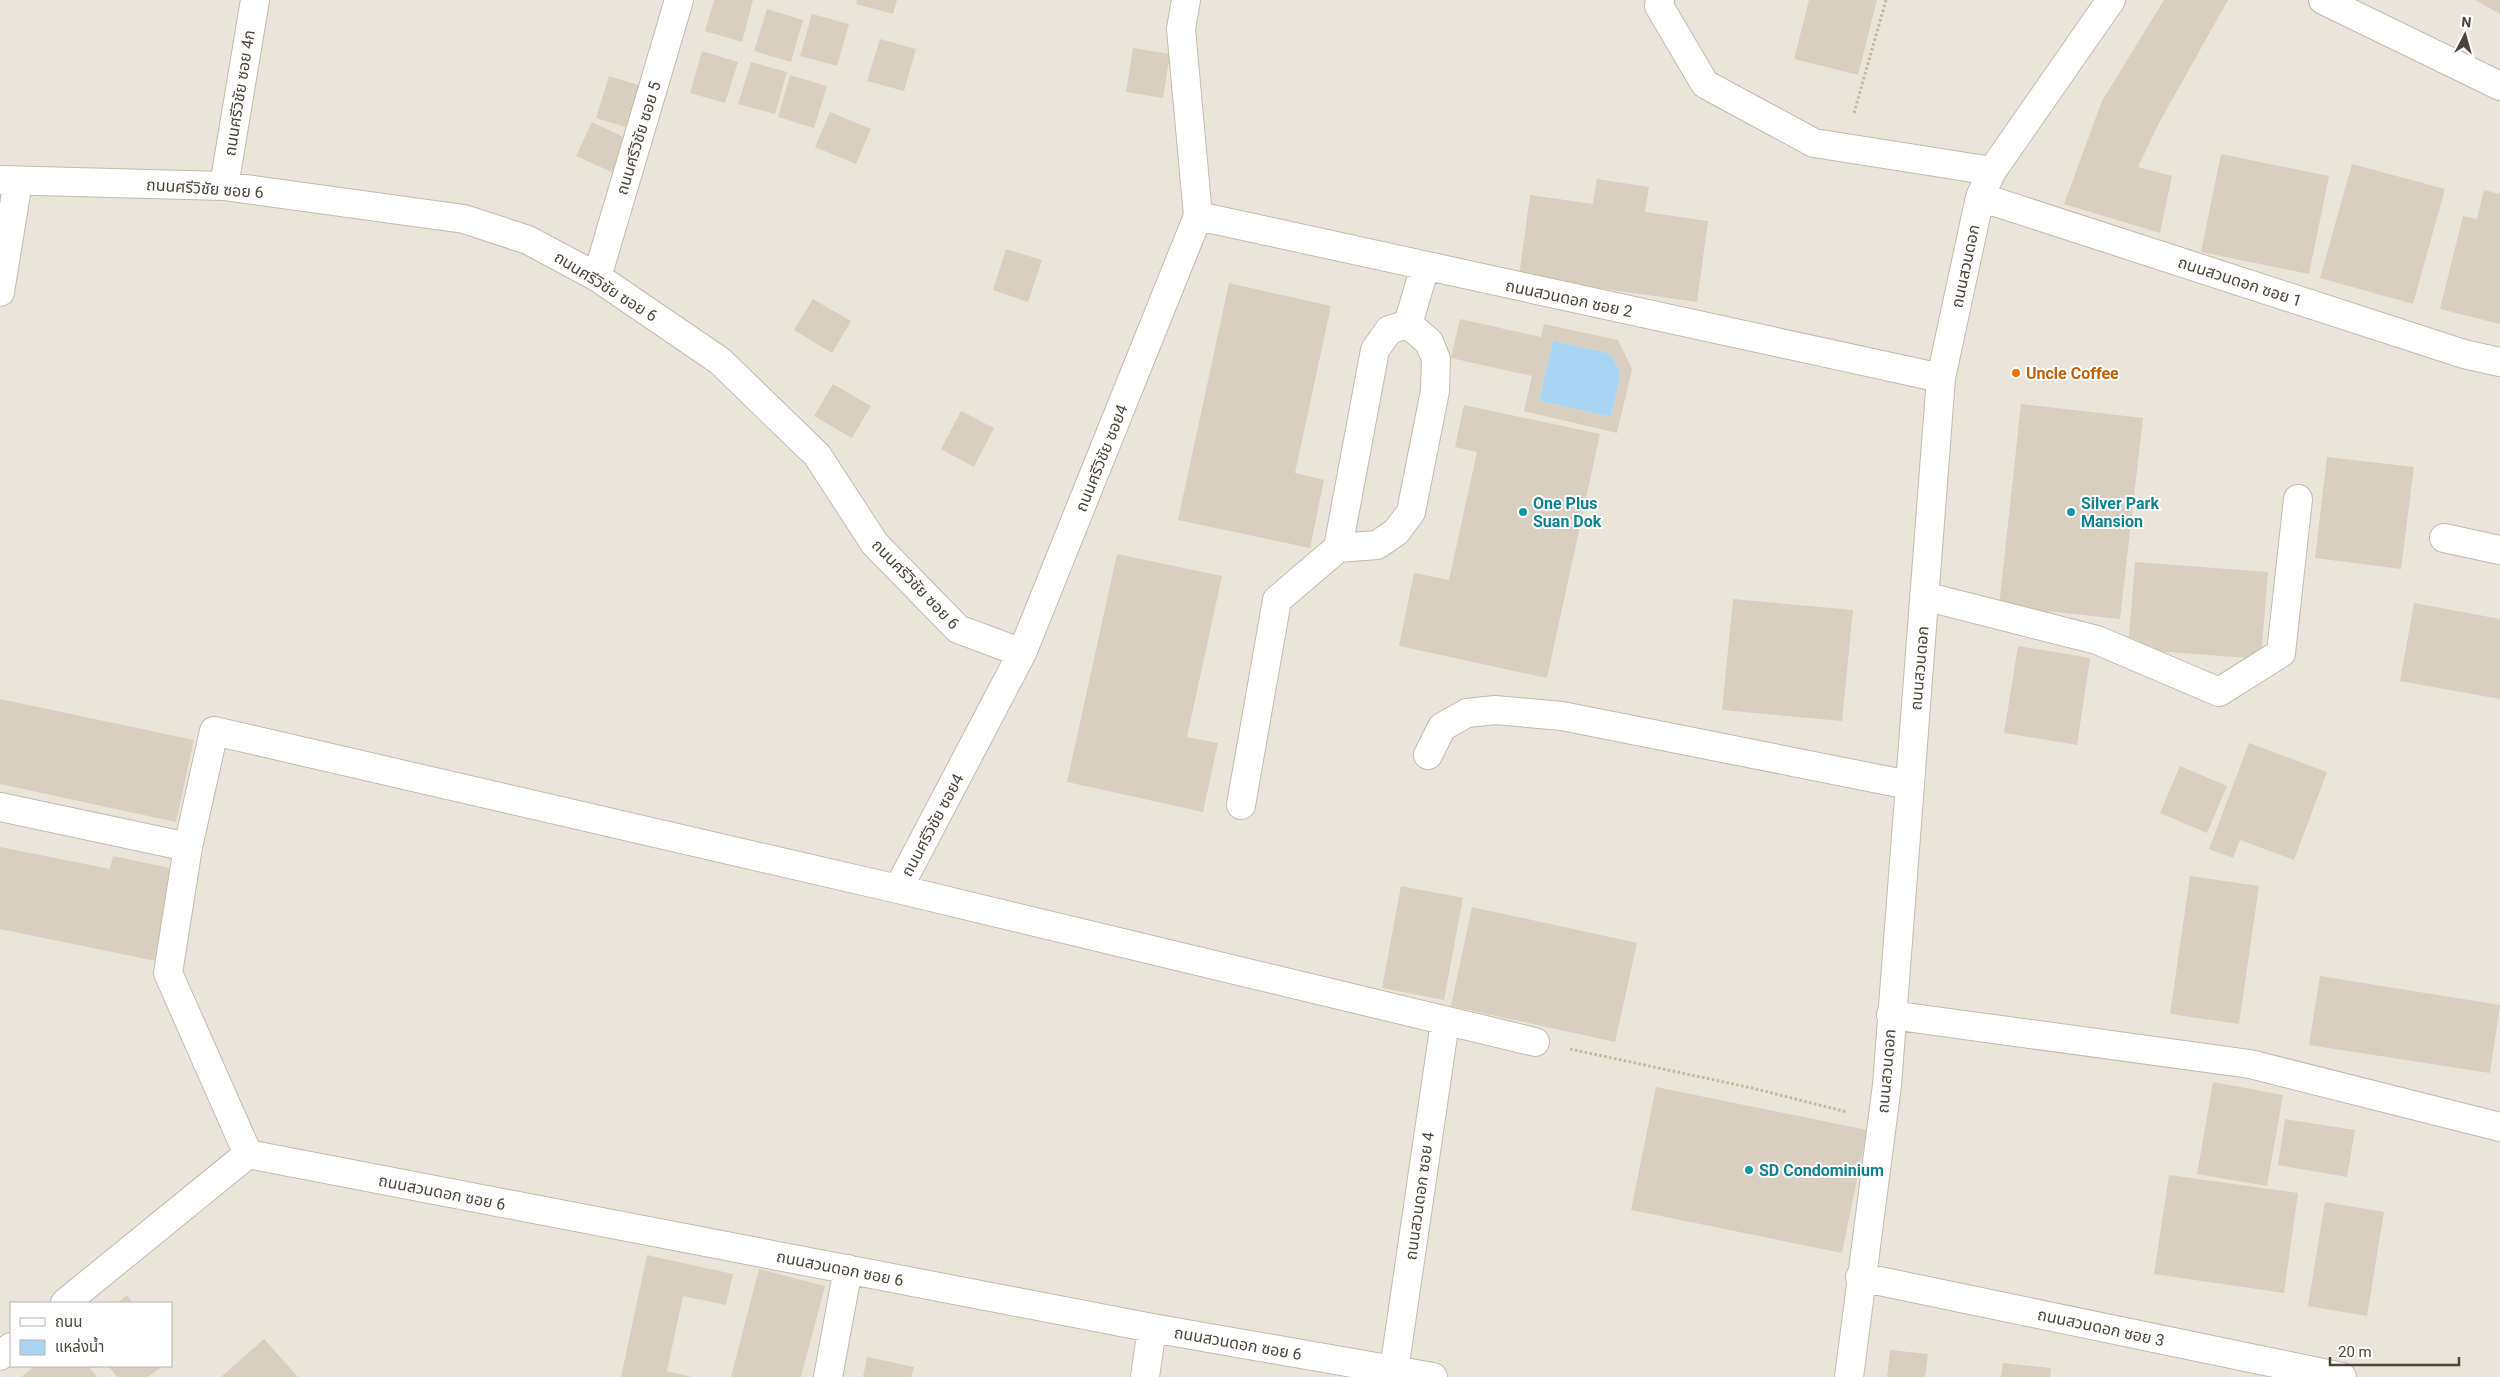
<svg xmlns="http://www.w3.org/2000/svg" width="2500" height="1377" viewBox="0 0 2500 1377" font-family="Roboto,'Noto Sans Thai',sans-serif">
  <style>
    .residential { fill: #eae5da; fill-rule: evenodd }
    .water { fill: #a9d4f2 }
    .building { fill: #d8cfc1; fill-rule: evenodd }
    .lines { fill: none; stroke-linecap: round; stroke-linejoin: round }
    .minor-casing { stroke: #c2bbae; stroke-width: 30 }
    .path { stroke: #c4b79f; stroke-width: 3; stroke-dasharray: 2.5 2.5; stroke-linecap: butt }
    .minor { stroke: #fff; stroke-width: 28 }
    .food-dot { fill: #e8710a; stroke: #fff; stroke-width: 2 }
    .culture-dot { fill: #0f9aa8; stroke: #fff; stroke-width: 2 }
    .labels { text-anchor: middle; stroke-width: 4; stroke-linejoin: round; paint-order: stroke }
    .street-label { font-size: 16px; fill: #4b4439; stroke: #fff }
    .food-label { font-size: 16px; font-weight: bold; fill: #c56008; stroke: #fff; text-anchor: start }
    .culture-label { font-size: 16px; font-weight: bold; fill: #0d838f; stroke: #fff; text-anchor: start }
  </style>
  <rect width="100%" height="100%" fill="#f6f3ec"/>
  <!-- residential -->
  <path class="residential" d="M0 0H2500V1377H0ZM11 1303H171V1366H11Z"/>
  <!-- water -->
  <path class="water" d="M1553 340 1611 354 1621 373 1611 417 1539 401Z"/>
  <!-- building -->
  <path class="building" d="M714 0H753L742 42 705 31Z
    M857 0H897L893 14 856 4Z
    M1809 0H1877L1858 75 1794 59Z
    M2164 0H2228L2159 123 2138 167 2172 176 2160 233 2064 204 2102 101Z
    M2475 0H2500V14Z
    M767 9 803 20 791 62 754 51Z
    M812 14 849 24 837 66 800 56Z
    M880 39 916 49 904 91 867 81Z
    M1133 48 1170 54 1163 98 1126 92Z
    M702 51 738 62 725 103 690 93Z
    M751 62 787 72 775 114 738 104Z
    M790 75 827 86 814 128 778 117Z
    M609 76 644 87 632 129 596 118Z
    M830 112 871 129 856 164 815 147Z
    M592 122 632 141 616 174 576 156Z
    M2221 154 2329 176 2309 274 2201 252Z
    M2352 164 2445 189 2413 304 2320 278Z
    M1597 179 1649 187 1645 212 1708 221 1697 302 1519 277 1530 195 1593 204Z
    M2484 190 2500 194V324L2440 309 2463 216 2477 219Z
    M1006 249 1042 260 1028 302 993 290Z
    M1229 283 1331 306 1295 473 1324 480 1310 548 1178 520Z
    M813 299 851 321 832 353 794 330Z
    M1460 319 1541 337 1544 324 1618 340 1632 369 1617 433 1524 411 1532 376 1451 358ZM1553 340 1611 354 1621 373 1611 417 1539 401Z
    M833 384 871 406 852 438 814 416Z
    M2021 404 2143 418 2120 619 1999 606Z
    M1464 405 1600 434 1547 678 1399 646 1414 573 1449 580 1477 452 1455 447Z
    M961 411 994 428 974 467 941 449Z
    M2327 457 2414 467 2401 569 2315 558Z
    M1117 554 1222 576 1187 737 1218 743 1203 812 1067 782Z
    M2135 562 2268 572 2261 659 2128 649Z
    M1733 599 1853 610 1842 721 1722 710Z
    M2414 603 2500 619V699L2400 681Z
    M2018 646 2090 658 2077 745 2004 733Z
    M0 699 194 740 176 822 0 784Z
    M2249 743 2327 772 2294 860 2240 840 2233 858 2209 849Z
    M2180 766 2227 786 2207 833 2160 813Z
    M0 847 110 869 113 856 175 869 156 961 0 929Z
    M2190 876 2259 886 2239 1024 2170 1014Z
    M1401 886 1463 898 1444 1000 1382 988Z
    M1472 907 1637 943 1615 1042 1451 1006Z
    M2320 976 2500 1005 2490 1073 2309 1045Z
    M2213 1082 2283 1095 2267 1186 2197 1174Z
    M1656 1087 1867 1130 1842 1253 1631 1210Z
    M2285 1119 2355 1130 2347 1177 2278 1165Z
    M2169 1175 2298 1193 2284 1293 2154 1274Z
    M2325 1202 2384 1212 2367 1316 2308 1306Z
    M647 1255 733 1274 726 1305 683 1296 667 1371 692 1377H621Z
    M759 1269 825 1286 801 1377H731Z
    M127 1295 133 1303H117Z
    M264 1339 298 1377H221Z
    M1890 1350 1928 1354 1925 1377H1887Z
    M867 1357 914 1367 911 1377H863Z
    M2003 1363 2051 1368 2050 1377H2001Z
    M35 1366H88L97 1377H21Z
    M108 1366H163L148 1377H117Z"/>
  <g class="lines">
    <!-- minor casing -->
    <g class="minor-casing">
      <path id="minor" d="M1660 0 1659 6 1705 84 1814 143 1992 171
        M2323 0 2500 86
        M0 180 224 186 464 219 528 240 597 277 720 361 817 455 875 544 958 629 1022 653
        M224 186 255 0
        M1980 197 2464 354 2500 362
        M1198 216 1941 378
        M597 277 679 0
        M0 292 18 181
        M1408 324 1425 267
        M2444 538 2500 550
        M1338 548 1375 350 1389 330 1408 324
        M1924 596 2097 640 2219 692 2281 653 2298 499
        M1428 755 1442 727 1467 713 1495 710 1562 716 1909 785
        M1241 805 1277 600 1338 548 1377 545 1396 532 1411 512 1435 391 1436 359 1429 342 1408 324
        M0 807 188 847
        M898 889 1022 653 1198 216 1181 29 1186 0
        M1891 1015 2250 1064 2500 1127
        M248 1154 168 973 188 847 214 731 898 889 1535 1042
        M248 1154 1152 1328 1433 1377
        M1860 1277 2342 1377
        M65 1303 248 1154
        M0 1356 11 1347
        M1394 1370 1445 1022
        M828 1377 848 1269
        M1145 1377 1152 1328
        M1849 1377 1887 1085 1941 378 1980 197 1992 171 2111 0"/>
    </g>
    <!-- path -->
    <path class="path" d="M1854 113 1886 0
      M1570 1049 1752 1088 1847 1112"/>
    <!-- minor -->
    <use href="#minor" class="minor"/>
  </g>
  <!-- markers -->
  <circle class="food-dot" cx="2016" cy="373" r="5"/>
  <g class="culture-dot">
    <circle cx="1523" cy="512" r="5"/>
    <circle cx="2071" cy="512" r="5"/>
    <circle cx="1749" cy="1170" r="5"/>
  </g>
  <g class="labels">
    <!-- street labels -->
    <g class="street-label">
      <text transform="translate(239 93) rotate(-81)" y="6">ถนนศรีวิชัย ซอย 4ก</text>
      <text transform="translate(638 138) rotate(-73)" y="6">ถนนศรีวิชัย ซอย 5</text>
      <text transform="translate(205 188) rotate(4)" y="6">ถนนศรีวิชัย ซอย 6</text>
      <text transform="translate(1965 266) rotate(-78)" y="6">ถนนสวนดอก</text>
      <text transform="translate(2240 281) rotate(18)" y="6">ถนนสวนดอก ซอย 1</text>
      <text transform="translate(606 286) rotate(32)" y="6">ถนนศรีวิชัย ซอย 6</text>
      <text transform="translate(1569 298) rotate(12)" y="6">ถนนสวนดอก ซอย 2</text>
      <text transform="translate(1101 458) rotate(-68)" y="6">ถนนศรีวิชัย ซอย4</text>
      <text transform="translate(916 584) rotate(46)" y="6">ถนนศรีวิชัย ซอย 6</text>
      <text transform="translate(1919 668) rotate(-85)" y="6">ถนนสวนดอก</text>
      <text transform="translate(932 825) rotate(-62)" y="6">ถนนศรีวิชัย ซอย4</text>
      <text transform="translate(1886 1071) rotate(-85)" y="6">ถนนสวนดอก</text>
      <text transform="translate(442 1192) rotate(11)" y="6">ถนนสวนดอก ซอย 6</text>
      <text transform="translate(1419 1196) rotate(-82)" y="6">ถนนสวนดอก ซอย 4</text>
      <text transform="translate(840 1268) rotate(11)" y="6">ถนนสวนดอก ซอย 6</text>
      <text transform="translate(2101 1327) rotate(12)" y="6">ถนนสวนดอก ซอย 3</text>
      <text transform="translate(1238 1343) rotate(10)" y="6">ถนนสวนดอก ซอย 6</text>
    </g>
    <!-- food labels -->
    <g class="food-label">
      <text x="2026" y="379">Uncle Coffee</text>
    </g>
    <!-- culture labels -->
    <g class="culture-label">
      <text x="1533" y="509">One Plus<tspan x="1533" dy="18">Suan Dok</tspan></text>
      <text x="2081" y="509">Silver Park<tspan x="2081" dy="18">Mansion</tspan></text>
      <text x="1759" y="1176">SD Condominium</text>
    </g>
  </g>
  <!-- legend -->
  <rect x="10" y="1302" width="162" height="65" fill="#ffffff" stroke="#b7b4b0"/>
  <rect x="20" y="1318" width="25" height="8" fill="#ffffff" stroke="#b7b4b0"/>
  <text x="55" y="1327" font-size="15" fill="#4b4439">ถนน</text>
  <rect x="20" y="1340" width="25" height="15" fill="#a9d4f2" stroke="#b7b4b0"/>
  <text x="55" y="1352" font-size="15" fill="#4b4439">แหล่งน้ำ</text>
  <!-- north arrow -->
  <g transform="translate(2465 35) rotate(6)" stroke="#ffffff" stroke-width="4" paint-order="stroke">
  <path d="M0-4L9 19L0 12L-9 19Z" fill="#4b4439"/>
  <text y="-8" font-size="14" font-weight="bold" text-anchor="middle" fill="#4b4439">N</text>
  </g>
  <!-- scale -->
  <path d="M2330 1357v8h129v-8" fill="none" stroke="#4b4439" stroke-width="2.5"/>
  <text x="2338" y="1357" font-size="15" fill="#4b4439" stroke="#ffffff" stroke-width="4" paint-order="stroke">20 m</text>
</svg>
